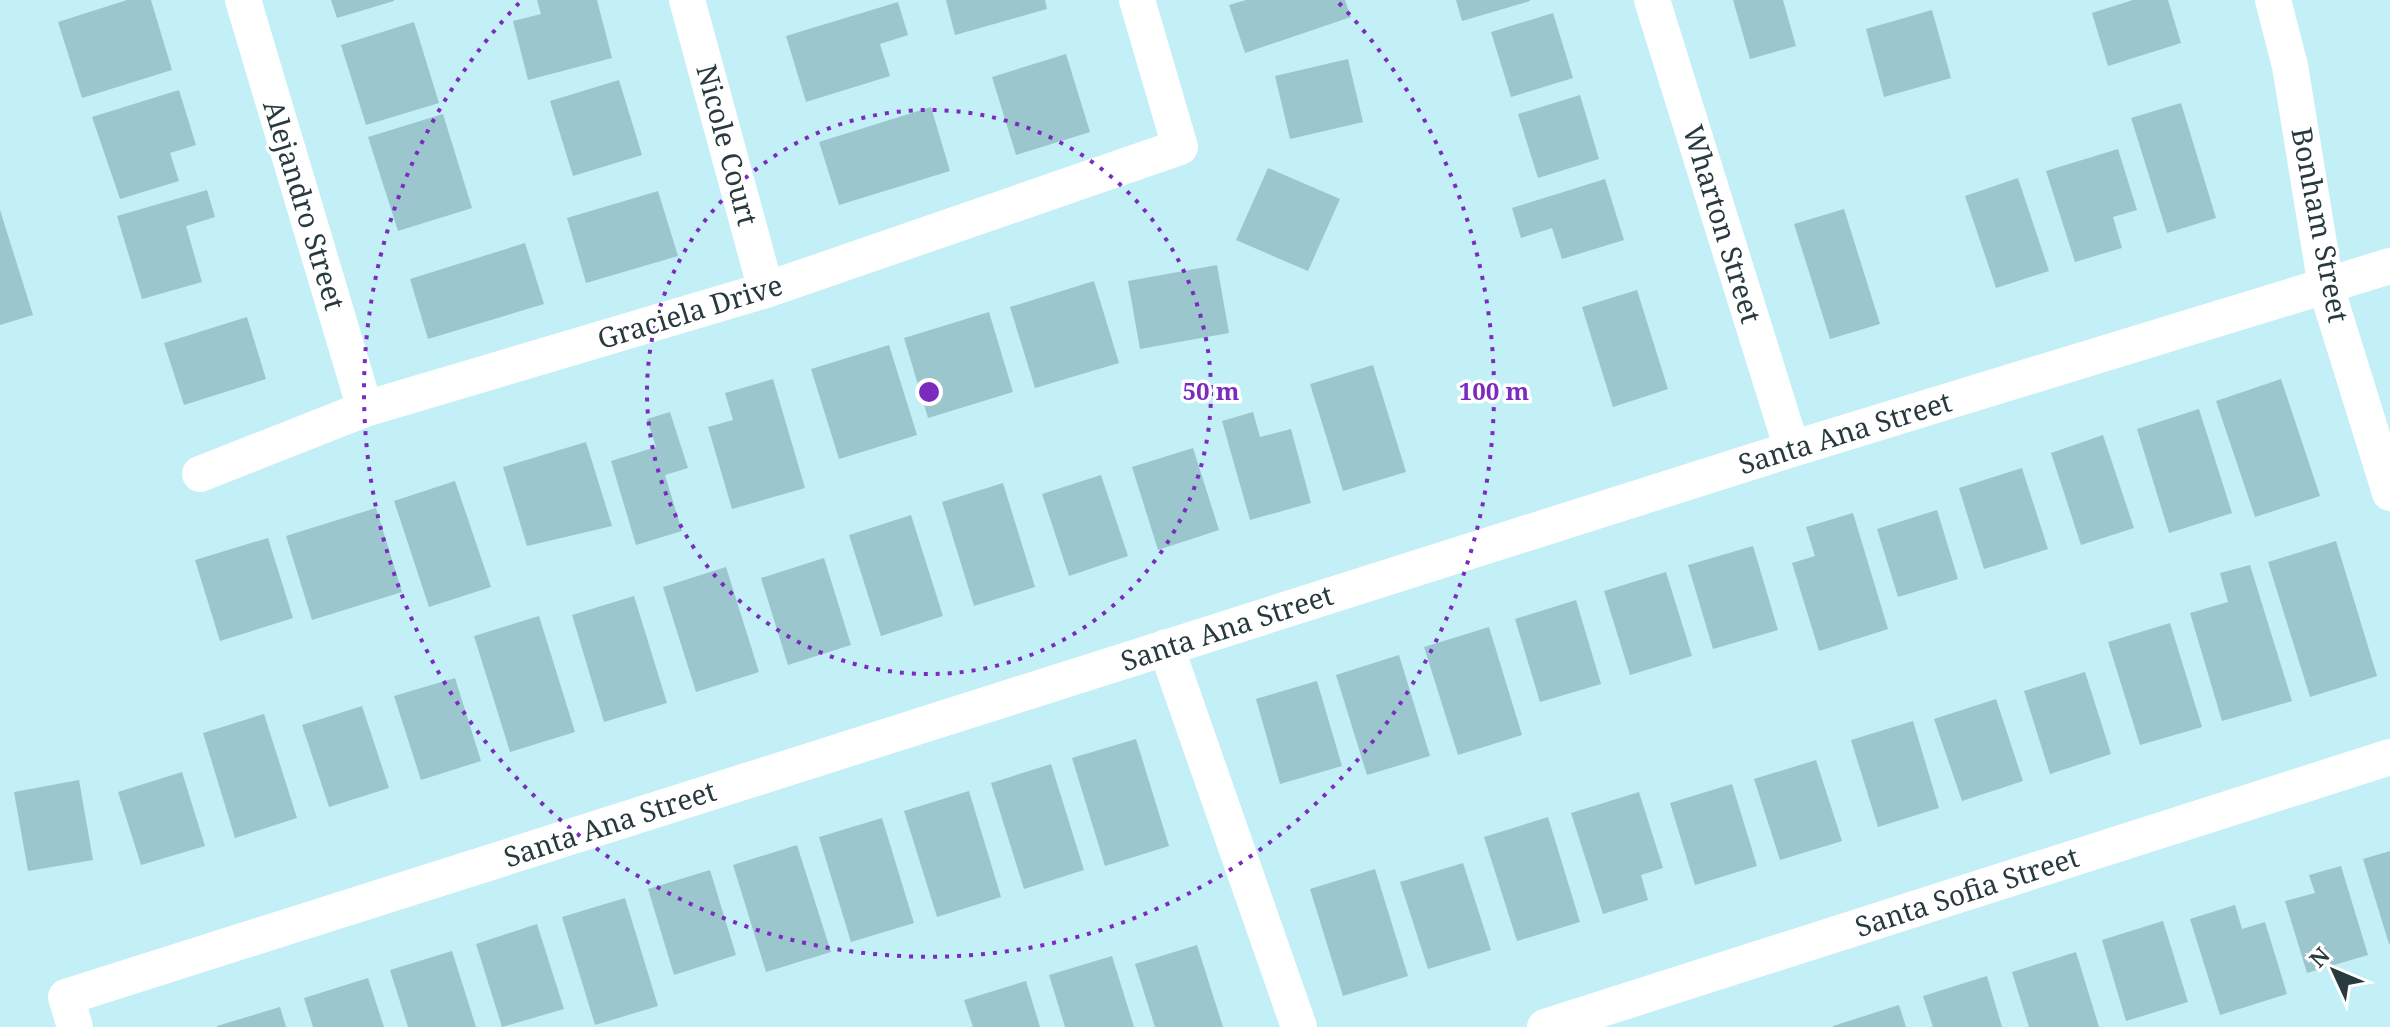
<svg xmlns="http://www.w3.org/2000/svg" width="2390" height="1027" viewBox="0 0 2390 1027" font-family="'Noto Serif',serif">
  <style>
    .building { fill: #9bc6ce }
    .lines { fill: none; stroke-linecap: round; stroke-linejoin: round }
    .minor { stroke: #fff; stroke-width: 36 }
    .ring { fill: none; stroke: #7b2cbf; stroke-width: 4; stroke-dasharray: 4 8 }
    .labels { text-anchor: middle; stroke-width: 7; stroke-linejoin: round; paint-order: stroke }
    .street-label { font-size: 28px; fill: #283a3d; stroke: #fff }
    .centre { fill: #7b2cbf; stroke: #fff; stroke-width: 4 }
    .ring-label { font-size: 24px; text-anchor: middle; font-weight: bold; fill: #7b2cbf; stroke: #fff; stroke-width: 7; stroke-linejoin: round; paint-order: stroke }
  </style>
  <rect width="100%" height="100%" fill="#c3eff6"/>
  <!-- building -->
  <path class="building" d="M127 0H151L172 70 82 98 58 22Z
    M331 0H394V1L337 18Z
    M537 0H597L612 58 528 80 513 21 541 14Z
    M946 0H1045L1047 9 955 35Z
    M1246 0H1345L1351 17 1245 53 1229 5Z
    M1456 0H1530V1L1462 21Z
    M1733 0H1783L1796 46 1750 59Z
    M2133 0H2168L2181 43 2108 66 2092 13Z
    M898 2 908 35 880 44 890 76 806 102 786 36Z
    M1932 10 1951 78 1884 97 1866 29Z
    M1553 13 1573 78 1511 97 1491 32Z
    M414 22 439 103 366 125 341 45Z
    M1066 54 1090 132 1016 155 992 77Z
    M1348 59 1363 122 1290 139 1275 76Z
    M619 80 642 155 573 176 550 101Z
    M179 90 196 145 170 153 179 181 120 199 92 117Z
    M1580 95 1599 159 1538 178 1518 114Z
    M2181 103 2216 218 2167 233 2131 118Z
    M931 107 950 171 839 205 819 142Z
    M443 114 472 208 398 231 368 137Z
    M2118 149 2137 210 2113 217 2122 248 2075 262 2046 171Z
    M1268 168 1340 199 1308 271 1236 240Z
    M2018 178 2049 271 1996 288 1965 196Z
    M1605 179 1624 240 1562 259 1552 228 1521 238 1512 208Z
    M207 190 215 217 186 226 202 282 142 299 117 216Z
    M658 191 678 256 586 283 567 218Z
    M1844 209 1880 324 1830 339 1794 224Z
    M0 210 33 315 0 325Z
    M525 243 544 304 428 339 410 279Z
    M1217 265 1229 333 1140 349 1128 281Z
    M1094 281 1119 363 1035 388 1010 307Z
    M1637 290 1668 389 1613 407 1582 307Z
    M989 312 1013 392 928 418 904 338Z
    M247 317 266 379 184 405 164 343Z
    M889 345 917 435 839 459 811 369Z
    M1373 365 1406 472 1343 491 1310 384Z
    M773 379 805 488 732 509 708 427 733 420 725 393Z
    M2281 379 2320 496 2255 517 2216 401Z
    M2199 409 2232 513 2169 533 2137 429Z
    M670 412 688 468 665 475 682 531 636 545 611 461 656 447 647 419Z
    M1253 412 1260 437 1291 429 1311 503 1250 520 1222 421Z
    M2103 435 2134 528 2081 545 2051 453Z
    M586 442 612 526 527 546 503 467Z
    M1193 448 1219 530 1158 550 1132 467Z
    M2022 468 2048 549 1984 569 1959 488Z
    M1101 475 1128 556 1069 576 1042 494Z
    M455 481 491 587 429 607 394 501Z
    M1003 483 1035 587 974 606 942 502Z
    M376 508 402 592 312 620 286 536Z
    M1937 510 1958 579 1898 597 1877 529Z
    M1853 513 1888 629 1819 651 1792 563 1815 556 1806 527Z
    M911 515 943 616 881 636 849 535Z
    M268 538 293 618 220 641 195 560Z
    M2336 541 2377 676 2310 697 2268 562Z
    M1753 546 1778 630 1713 649 1688 565Z
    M824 558 851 645 788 665 761 578Z
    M2250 565 2292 701 2222 721 2190 613 2228 602 2220 573Z
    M726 567 759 672 696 692 663 587Z
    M1666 572 1692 656 1630 675 1604 591Z
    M634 596 667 703 604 722 572 615Z
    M1576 600 1601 684 1540 702 1515 619Z
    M539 616 575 732 510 752 474 636Z
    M2170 623 2202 727 2140 745 2108 642Z
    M1489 627 1522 735 1458 755 1424 647Z
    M1399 655 1430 756 1367 775 1336 675Z
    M2085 672 2111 754 2050 774 2024 691Z
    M455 678 481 761 421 780 394 696Z
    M1317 681 1342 766 1280 784 1256 699Z
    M1996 699 2023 781 1962 801 1934 719Z
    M362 706 389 788 329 807 302 725Z
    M264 714 297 818 235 838 203 733Z
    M1913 721 1939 808 1878 827 1851 740Z
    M1136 739 1169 846 1105 866 1072 758Z
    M1816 760 1842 841 1780 860 1754 779Z
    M1051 764 1084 870 1024 889 991 783Z
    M182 772 205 846 141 865 118 792Z
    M79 780 93 860 28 871 14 792Z
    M1732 784 1757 866 1695 885 1670 803Z
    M969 791 1001 897 937 917 904 811Z
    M1639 792 1663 868 1641 875 1648 900 1603 914 1571 813Z
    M1548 817 1580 922 1517 941 1484 837Z
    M882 818 914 923 851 942 819 837Z
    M797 845 831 952 766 972 733 865Z
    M2390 851V944H2389L2363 859Z
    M1463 863 1491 950 1428 969 1400 882Z
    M2341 866 2368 955 2307 973 2285 901 2315 893 2309 875Z
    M1375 869 1408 976 1343 996 1310 889Z
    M710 870 736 955 674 975 648 889Z
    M625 898 658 1006 595 1025 562 917Z
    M2235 905 2242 929 2265 922 2287 994 2220 1015 2190 919Z
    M2163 921 2188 1002 2126 1021 2102 940Z
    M537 924 564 1009 502 1027 476 944Z
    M1197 945 1223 1027H1155L1135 964Z
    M452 951 476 1027H408L390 970Z
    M2076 952 2099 1027H2029L2012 972Z
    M1112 956 1134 1027H1065L1049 975Z
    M1987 976 2002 1027H1933L1923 996Z
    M368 978 384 1027H313L304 998Z
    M1026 981 1040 1027H973L964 1000Z
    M1899 1005 1906 1027H1833V1026Z
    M280 1007 286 1027H217V1026Z"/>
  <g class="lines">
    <!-- minor -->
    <path class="minor" d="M243 0 365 409
      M687 0 766 290
      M1652 0 1792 449
      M2273 0 2290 66 2326 287 2390 493
      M200 474 365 409 766 290 1180 147 1137 0
      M1166 647 1299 1027
      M75 1027 66 997 1792 449 2390 266
      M1545 1027 2390 757"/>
  </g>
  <!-- distance rings -->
  <g class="ring">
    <circle cx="929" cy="392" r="282"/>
    <path d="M1339 3A565 565 0 1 1 519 3"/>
  </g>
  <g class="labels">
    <!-- street labels -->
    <g class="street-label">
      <text transform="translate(727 145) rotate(75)" y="10">Nicole Court</text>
      <text transform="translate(304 205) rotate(73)" y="10">Alejandro Street</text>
      <text transform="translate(1722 224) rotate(73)" y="10">Wharton Street</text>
      <text transform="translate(2320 225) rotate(79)" y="10">Bonham Street</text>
      <text transform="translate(690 312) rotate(-17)" y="10">Graciela Drive</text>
      <text transform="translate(1845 433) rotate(-17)" y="10">Santa Ana Street</text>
      <text transform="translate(1227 628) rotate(-18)" y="10">Santa Ana Street</text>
      <text transform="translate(610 824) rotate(-18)" y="10">Santa Ana Street</text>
      <text transform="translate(1967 892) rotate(-18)" y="10">Santa Sofia Street</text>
    </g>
  </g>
  <circle cx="929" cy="392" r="12" class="centre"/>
  <g class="ring-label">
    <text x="1211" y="400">50 m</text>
    <text x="1494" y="400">100 m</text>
  </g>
  <!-- north arrow -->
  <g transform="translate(2334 971) rotate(314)" stroke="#ffffff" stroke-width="6" paint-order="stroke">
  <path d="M0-6L14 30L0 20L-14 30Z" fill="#283a3d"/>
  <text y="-12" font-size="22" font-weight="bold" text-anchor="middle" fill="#283a3d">N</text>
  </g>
</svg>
